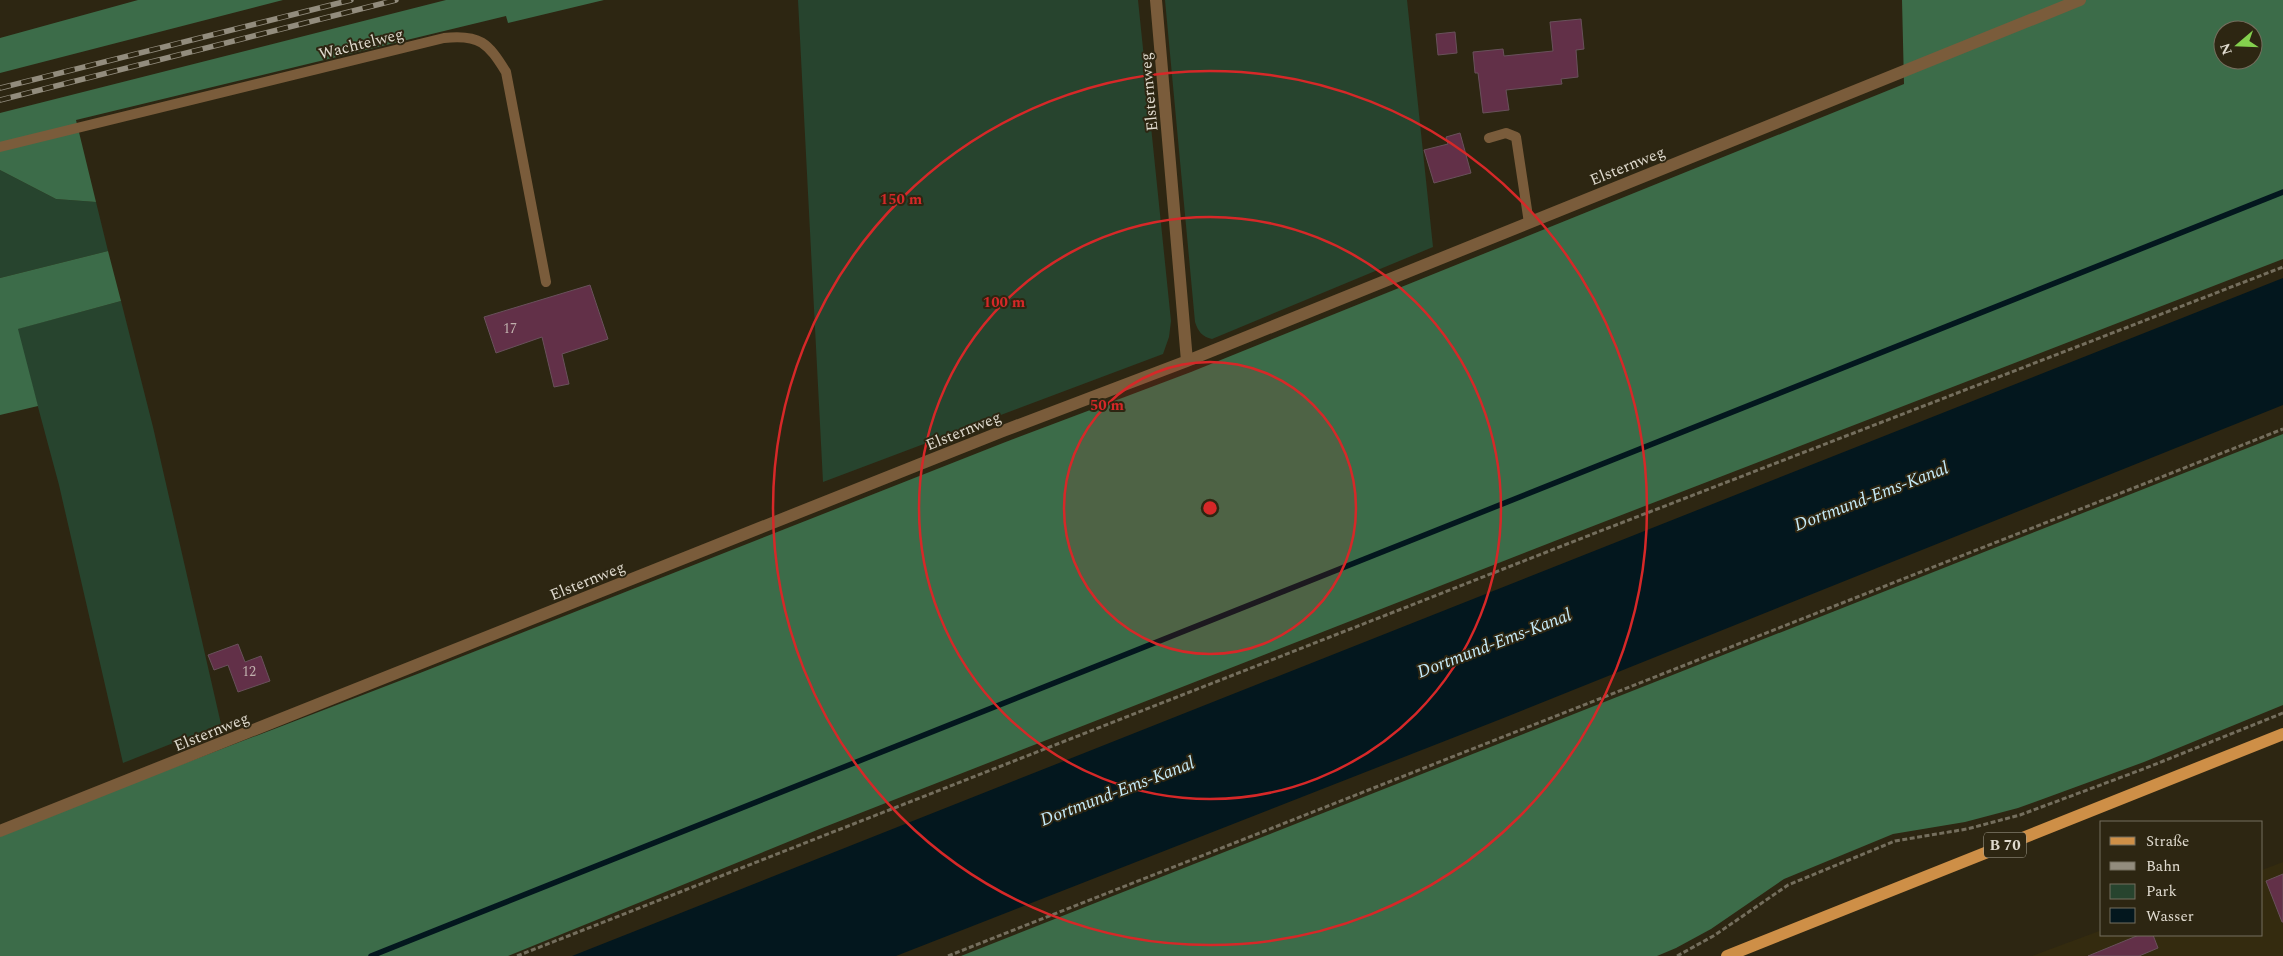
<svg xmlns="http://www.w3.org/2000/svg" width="2283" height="956" viewBox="0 0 2283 956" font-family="Spectral,serif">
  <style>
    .built { fill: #342b0f }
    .green { fill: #27442e }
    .forest { fill: #3c6c49; fill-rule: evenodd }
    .water { fill: #03171e }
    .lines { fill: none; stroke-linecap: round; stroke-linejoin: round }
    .stream { stroke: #03171e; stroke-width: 5.5 }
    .building { fill: #623048; stroke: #69515b }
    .path { stroke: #746e5d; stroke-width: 3; stroke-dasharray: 5 2.5; stroke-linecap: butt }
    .lane { stroke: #7a5c3b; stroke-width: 10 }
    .street { stroke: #7a5c3b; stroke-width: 12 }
    .primary { stroke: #ce8f47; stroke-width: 12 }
    .rail-casing { stroke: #928c7d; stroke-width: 5.5 }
    .rail { stroke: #2d2612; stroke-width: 4; stroke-dasharray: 11; stroke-linecap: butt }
    .ring { fill: none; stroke: #d62828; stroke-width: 2.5 }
    .labels { text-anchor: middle; stroke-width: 4; stroke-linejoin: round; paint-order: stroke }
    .number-label { font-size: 14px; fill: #c0b0ad }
    .shield { fill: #2d2612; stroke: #aaa596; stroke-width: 1 }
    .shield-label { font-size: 15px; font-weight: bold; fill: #e0dbcf }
    .street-label { font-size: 16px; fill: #e0dbcf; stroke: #2d2612 }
    .water-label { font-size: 18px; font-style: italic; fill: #c6ebf9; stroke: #2d2612 }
    .centre { fill: #d62828; stroke: #2d2612; stroke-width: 2.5 }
    .ring-label { font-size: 15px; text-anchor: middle; font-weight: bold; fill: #d62828; stroke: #2d2612; stroke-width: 4; stroke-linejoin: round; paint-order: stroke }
  </style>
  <rect width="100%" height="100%" fill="#2d2612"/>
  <!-- built -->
  <path class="built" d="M2283 862V956H2032L2102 930V935H2262V870Z"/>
  <!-- green -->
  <path class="green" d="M798 0H1138L1171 321 1169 337 1163 354 823 482Z
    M1165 0H1407L1433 247 1212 339C1202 337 1198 331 1195 322Z
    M0 170 56 199 96 202 108 251 0 278Z
    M121 301 153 427 221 724 123 763 59 485 17 329Z"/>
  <!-- forest -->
  <path class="forest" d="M138 0H283L0 73V38Z
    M446 0H604L508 23 506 16 76 120 96 202 56 199 0 170V113Z
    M1902 0H2283V259L1588 528 822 828 508 956H0V834L420 673 1003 443 1191 372 1904 84ZM2223 30H2253V60H2223Z
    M108 251 121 301 18 329 38 406 0 415V278Z
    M2283 434V705L2144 762 2018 808 1965 822 1893 834 1784 879 1711 929 1676 948 1657 956H961Z"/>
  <!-- water -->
  <path class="water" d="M2283 278V405L1501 719 896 956H572Z"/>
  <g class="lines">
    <!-- stream -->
    <path class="stream" d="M371 956 2283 192"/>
  </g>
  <!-- building -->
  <path class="building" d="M1581 19 1584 49 1576 50 1578 77 1561 79 1562 84 1506 90 1509 110 1483 113 1478 73H1475L1473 52 1503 49 1504 56 1553 51 1550 22Z
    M1455 32 1457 53 1438 55 1436 34Z
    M1460 133 1471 173 1434 183 1424 150 1448 144 1446 137Z
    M590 285 608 339 562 354 569 384 554 387 542 337 496 353 484 317Z
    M238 644 245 662 261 656 270 681 238 692 228 665 214 670 208 655Z
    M2283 874V922H2282L2266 881Z
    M2139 935H2153L2158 948 2139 956H2088Z"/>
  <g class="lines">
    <!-- path -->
    <path class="path" d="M517 956 1590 535 2283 267
      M948 956 2283 429
      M1677 956 1715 935 1788 885 1895 841 1967 829 2020 815 2146 768 2283 713"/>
    <!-- lane -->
    <path class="lane" d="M1489 138 1506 133 1516 137 1529 223
      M0 147 444 38C480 34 488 43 506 72L546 282"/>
    <!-- street -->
    <path class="street" d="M1156 0 1187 361
      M0 831 1003 431 1187 361 2080 0"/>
    <!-- primary -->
    <path class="primary" d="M1727 956 2283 734"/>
    <!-- rail casing -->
    <g class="rail-casing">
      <path id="rail" d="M0 88 351 0
        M0 100 396 0"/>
    </g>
    <!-- rail -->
    <use href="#rail" class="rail"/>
  </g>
  <!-- distance rings -->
  <circle cx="1210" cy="508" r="146" fill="#d62828" fill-opacity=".12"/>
  <g class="ring">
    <circle cx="1210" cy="508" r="146"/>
    <circle cx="1210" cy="508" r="291"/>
    <circle cx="1210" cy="508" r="437"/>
  </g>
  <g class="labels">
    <!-- number labels -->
    <g class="number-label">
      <text x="510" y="333">17</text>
      <text x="249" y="676">12</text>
    </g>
    <!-- shield labels -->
    <rect class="shield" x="1984" y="832.5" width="42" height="25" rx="4"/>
    <g class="shield-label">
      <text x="2005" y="850">B 70</text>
    </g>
    <!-- street labels -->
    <g class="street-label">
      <text transform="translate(361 43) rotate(-14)" y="6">Wachtelweg</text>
      <text transform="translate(1148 92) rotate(-95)" y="6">Elsternweg</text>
      <text transform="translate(1627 165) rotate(-22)" y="6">Elsternweg</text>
      <text transform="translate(963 430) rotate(-22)" y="6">Elsternweg</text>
      <text transform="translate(587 580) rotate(-22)" y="6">Elsternweg</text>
      <text transform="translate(211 731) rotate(-22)" y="6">Elsternweg</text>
    </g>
    <!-- water labels -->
    <g class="water-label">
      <text transform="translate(1871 496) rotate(-21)" y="6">Dortmund-Ems-Kanal</text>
      <text transform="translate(1494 643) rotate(-21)" y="6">Dortmund-Ems-Kanal</text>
      <text transform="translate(1117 791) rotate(-21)" y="6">Dortmund-Ems-Kanal</text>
    </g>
  </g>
  <circle cx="1210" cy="508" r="8" class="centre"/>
  <g class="ring-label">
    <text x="901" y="204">150 m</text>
    <text x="1004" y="307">100 m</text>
    <text x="1107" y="410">50 m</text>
  </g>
  <!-- legend -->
  <rect x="2100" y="821" width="162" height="115" fill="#2d2612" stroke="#756e5e"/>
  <rect x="2110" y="837" width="25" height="8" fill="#ce8f47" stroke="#756e5e"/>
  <text x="2146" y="846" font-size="15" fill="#e0dbcf">Straße</text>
  <rect x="2110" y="862" width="25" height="8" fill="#928c7d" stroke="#756e5e"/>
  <text x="2146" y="871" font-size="15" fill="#e0dbcf">Bahn</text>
  <rect x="2110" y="884" width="25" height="15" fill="#27442e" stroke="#756e5e"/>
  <text x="2146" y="896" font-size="15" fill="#e0dbcf">Park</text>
  <rect x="2110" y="908" width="25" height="15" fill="#03171e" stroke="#756e5e"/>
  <text x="2146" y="921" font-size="15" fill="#e0dbcf">Wasser</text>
  <!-- north arrow -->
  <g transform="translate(2238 45) rotate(251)"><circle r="24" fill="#2d2612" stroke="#756e5e"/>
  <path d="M0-4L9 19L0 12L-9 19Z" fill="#84d04e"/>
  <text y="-8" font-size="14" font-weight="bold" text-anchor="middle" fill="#e0dbcf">N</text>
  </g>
</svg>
